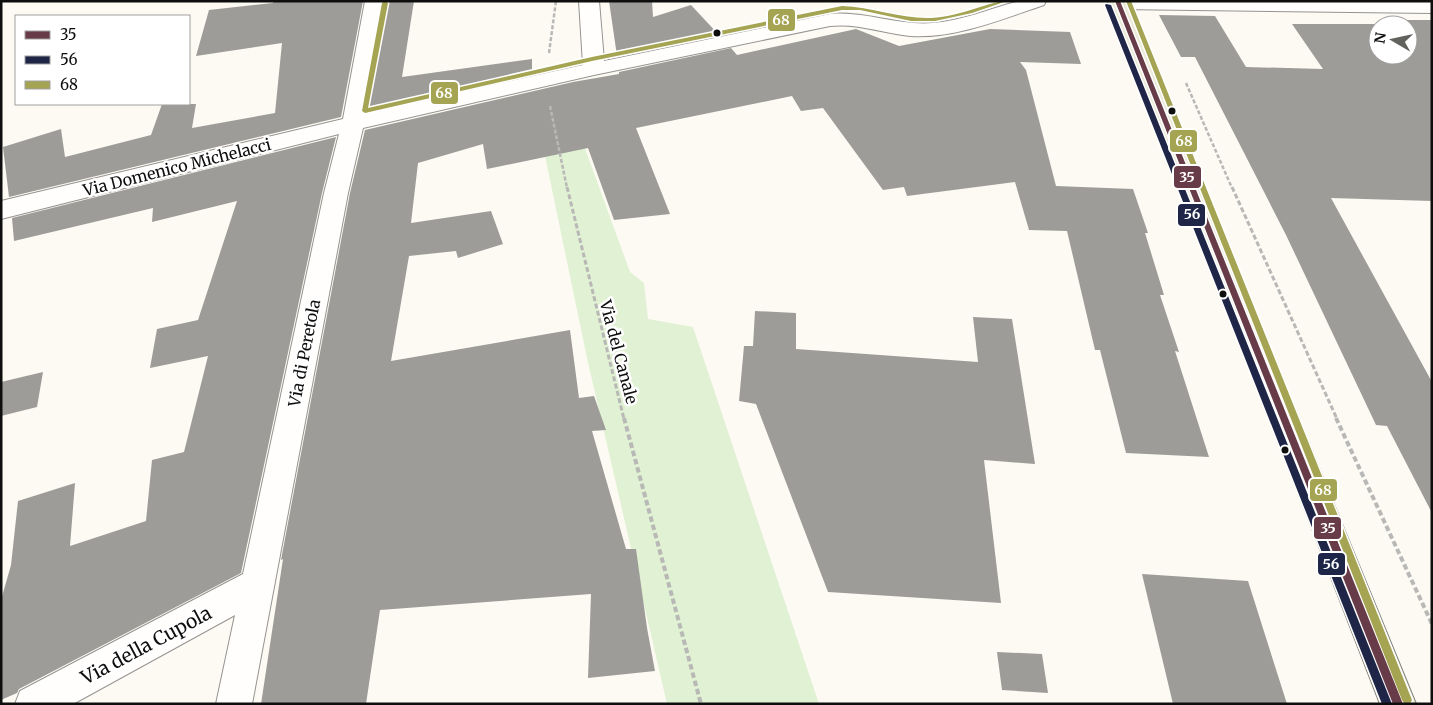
<svg xmlns="http://www.w3.org/2000/svg" width="1433" height="705" viewBox="0 0 1433 705" font-family="Merriweather,serif">
  <style>
    .green { fill: #e1f1d3 }
    .building { fill: #9e9c98; fill-rule: evenodd }
    .lines { fill: none; stroke-linecap: round; stroke-linejoin: round }
    .street-casing { stroke: #959491; stroke-width: 2 }
    .primary-casing { stroke: #82827e; stroke-width: 2 }
    .path-far2 { stroke: #b8b8b6; stroke-width: 2.5; stroke-dasharray: 4 2; stroke-linecap: butt }
    .path-far1 { stroke: #b8b8b6; stroke-width: 3; stroke-dasharray: 5 2.5; stroke-linecap: butt }
    .path { stroke: #b8b8b6; stroke-width: 4; stroke-dasharray: 5.5 3; stroke-linecap: butt }
    .street { fill: #fffefd; fill-rule: evenodd }
    .primary { fill: #ecead9; fill-rule: evenodd }
    .bus-1-casing { stroke: #fff; stroke-width: 3 }
    .bus-2-casing { stroke: #fff; stroke-width: 3 }
    .bus-3-casing { stroke: #fff; stroke-width: 3 }
    .bus-1 { fill: #673b47; fill-rule: evenodd }
    .bus-2 { fill: #1f2547; fill-rule: evenodd }
    .bus-3 { fill: #a5a452; fill-rule: evenodd }
    .bus-dot { fill: #0e0e0e; stroke: #fff; stroke-width: 2 }
    .labels { text-anchor: middle; stroke-width: 5; stroke-linejoin: round; paint-order: stroke }
    .street-label { font-size: 16px; fill: #0e0e0e; stroke: #fff }
    .near-street-label { font-size: 19px; fill: #0e0e0e; stroke: #fff }
    .line-badge { stroke: #fff; stroke-width: 2 }
    .badge-label { font-size: 14px; text-anchor: middle; font-weight: bold; fill: #fff }
  </style>
  <rect width="100%" height="100%" fill="#fcfaf2"/>
  <!-- green -->
  <path class="green" d="M563 88 630 272 644 283 648 319 693 327 819 704H667L587 358 532 93Z"/>
  <!-- building -->
  <path class="building" d="M274 1H363L341 117 9 197 3 147 61 129 65 157 151 135 162 104H196L192 128 275 113 282 43 196 56 209 10 273 3Z
    M386 1H414L402 77 532 59V74L367 111Z
    M609 1H652L653 17 691 5 719 35 617 56Z
    M1159 15 1215 16 1246 67 1323 69 1292 24H1385L1382 20H1432V201L1331 198 1432 382V513L1387 426 1376 425 1286 235 1195 57H1181ZM1378 25H1408V55H1378Z
    M856 29 899 46 990 29 1070 32 1081 64 1020 62 1026 70 1056 186 1133 189 1148 233H1145L1164 295H1160L1179 352 1175 351 1209 457 1126 453 1100 350H1095L1067 231 1029 230 1015 182 907 196 904 187 883 190 823 108 801 111 792 96 636 128 670 214 614 220 588 148 487 169 483 144 418 163 411 223 491 211 503 244 458 258 456 251 409 256 391 361 570 330 579 398 594 396 606 430 592 431 626 549H636L647 628 655 671 588 678 591 594 380 610 366 704H261L283 559 281 560 350 193 365 130 573 82 619 74V72L731 48 737 55Z
    M336 137 322 193 241 573 19 689 17 693 1 700V600L11 565 18 501 75 483 70 546 146 521 152 460 184 452 208 356 150 368 157 329 198 320 237 201 152 222 153 208 14 241 12 218Z
    M755 311 796 313V349L978 362 973 317 1012 319 1035 464 984 460 1001 603 828 592 756 404 739 401 744 346H753Z
    M43 372 37 407 1 416V382Z
    M1142 574 1248 581 1287 704H1173Z
    M997 652 1042 654 1048 693 1002 690Z"/>
  <g class="lines">
    <!-- street casing -->
    <g class="street-casing">
      <path id="street" d="M365 1H384L365 113 583 65 579 1H599L604 61 830 14C865 11 898 26 933 23 962 21 988 9 1016 2 1025 0 1037 1 1046 1L1044 5C1002 19 955 39 910 36 882 33 858 23 830 26L594 75 363 128 348 193 252 704H216L235 615 73 704H15L20 691 243 574 324 193 339 134 1 219V201L343 119Z
        M1110 1H1432V13L1118 9 1111 7 1108 3Z"/>
    </g>
    <!-- primary casing -->
    <g class="primary-casing">
      <path id="primary" d="M1108 1H1127L1416 704H1380Z"/>
    </g>
    <!-- path-far2 -->
    <path class="path-far2" d="M549 53 556 1
      M1186 83 1232 188
      M550 106 567 188"/>
    <!-- path-far1 -->
    <path class="path-far1" d="M567 187 624 419
      M1232 187 1337 419"/>
    <!-- path -->
    <path class="path" d="M624 418 701 704
      M1336 418 1432 624"/>
    <!-- street -->
    <use href="#street" class="street"/>
    <!-- primary -->
    <use href="#primary" class="primary"/>
    <!-- bus-1 casing -->
    <g class="bus-1-casing">
      <path id="bus-1" d="M1115 1H1120L1403 704H1393Z"/>
    </g>
    <!-- bus-2 casing -->
    <g class="bus-2-casing">
      <path id="bus-2" d="M1106 4 1111 5 1392 704H1382L1105 5Z"/>
    </g>
    <!-- bus-3 casing -->
    <g class="bus-3-casing">
      <path id="bus-3" d="M385 1 388 3 368 108 592 57 842 6C872 7 901 19 931 18 947 17 962 13 977 8 987 5 997 1 1007 1L972 13 935 21H911L860 10H842L592 61 365 113 362 111 382 3Z
        M1126 1H1131L1412 700 1410 704 1404 703 1402 700Z"/>
    </g>
    <!-- bus-1 -->
    <use href="#bus-1" class="bus-1"/>
    <!-- bus-2 -->
    <use href="#bus-2" class="bus-2"/>
    <!-- bus-3 -->
    <use href="#bus-3" class="bus-3"/>
  </g>
  <!-- markers -->
  <g class="bus-dot">
    <circle cx="717" cy="33" r="4.5"/>
    <circle cx="1172" cy="111" r="4.5"/>
    <circle cx="1223" cy="294" r="4.5"/>
    <circle cx="1285" cy="450" r="4.5"/>
  </g>
  <g class="labels">
    <!-- street labels -->
    <g class="street-label">
      <text transform="translate(177 167) rotate(-14)" y="6">Via Domenico Michelacci</text>
      <text transform="translate(619 352) rotate(75)" y="6">Via del Canale</text>
      <text transform="translate(304 353) rotate(-79)" y="6">Via di Peretola</text>
    </g>
    <!-- near-street labels -->
    <g class="near-street-label">
      <text transform="translate(146 645) rotate(-28)" y="7">Via della Cupola</text>
    </g>
  </g>
  <g class="line-badge">
    <rect x="767" y="8" width="29" height="24" rx="5" fill="#a5a452"/>
    <rect x="430" y="81" width="29" height="24" rx="5" fill="#a5a452"/>
    <rect x="1169" y="129" width="29" height="24" rx="5" fill="#a5a452"/>
    <rect x="1173" y="165" width="29" height="24" rx="5" fill="#673b47"/>
    <rect x="1177" y="203" width="29" height="24" rx="5" fill="#1f2547"/>
    <rect x="1309" y="478" width="29" height="24" rx="5" fill="#a5a452"/>
    <rect x="1313" y="516" width="29" height="24" rx="5" fill="#673b47"/>
    <rect x="1317" y="552" width="29" height="24" rx="5" fill="#1f2547"/>
  </g>
  <g class="badge-label">
    <text x="781" y="25">68</text>
    <text x="444" y="98">68</text>
    <text x="1184" y="146">68</text>
    <text x="1187" y="182">35</text>
    <text x="1192" y="219">56</text>
    <text x="1323" y="495">68</text>
    <text x="1328" y="533">35</text>
    <text x="1331" y="569">56</text>
  </g>
  <!-- border -->
  <rect width="1433" height="705" fill="none" stroke="#0e0e0e" stroke-width="5"/>
  <!-- legend -->
  <rect x="15" y="15" width="175" height="90" fill="#ffffff" stroke="#9f9f9f"/>
  <rect x="25" y="31" width="25" height="8" fill="#673b47" stroke="#9f9f9f"/>
  <text x="60" y="40" font-size="15" fill="#0e0e0e">35</text>
  <rect x="25" y="56" width="25" height="8" fill="#1f2547" stroke="#9f9f9f"/>
  <text x="60" y="65" font-size="15" fill="#0e0e0e">56</text>
  <rect x="25" y="81" width="25" height="8" fill="#a5a452" stroke="#9f9f9f"/>
  <text x="60" y="90" font-size="15" fill="#0e0e0e">68</text>
  <!-- north arrow -->
  <g transform="translate(1393 40) rotate(279)"><circle r="24" fill="#ffffff" stroke="#9f9f9f"/>
  <path d="M0-4L9 19L0 12L-9 19Z" fill="#61615e"/>
  <text y="-8" font-size="14" font-weight="bold" text-anchor="middle" fill="#0e0e0e">N</text>
  </g>
</svg>
